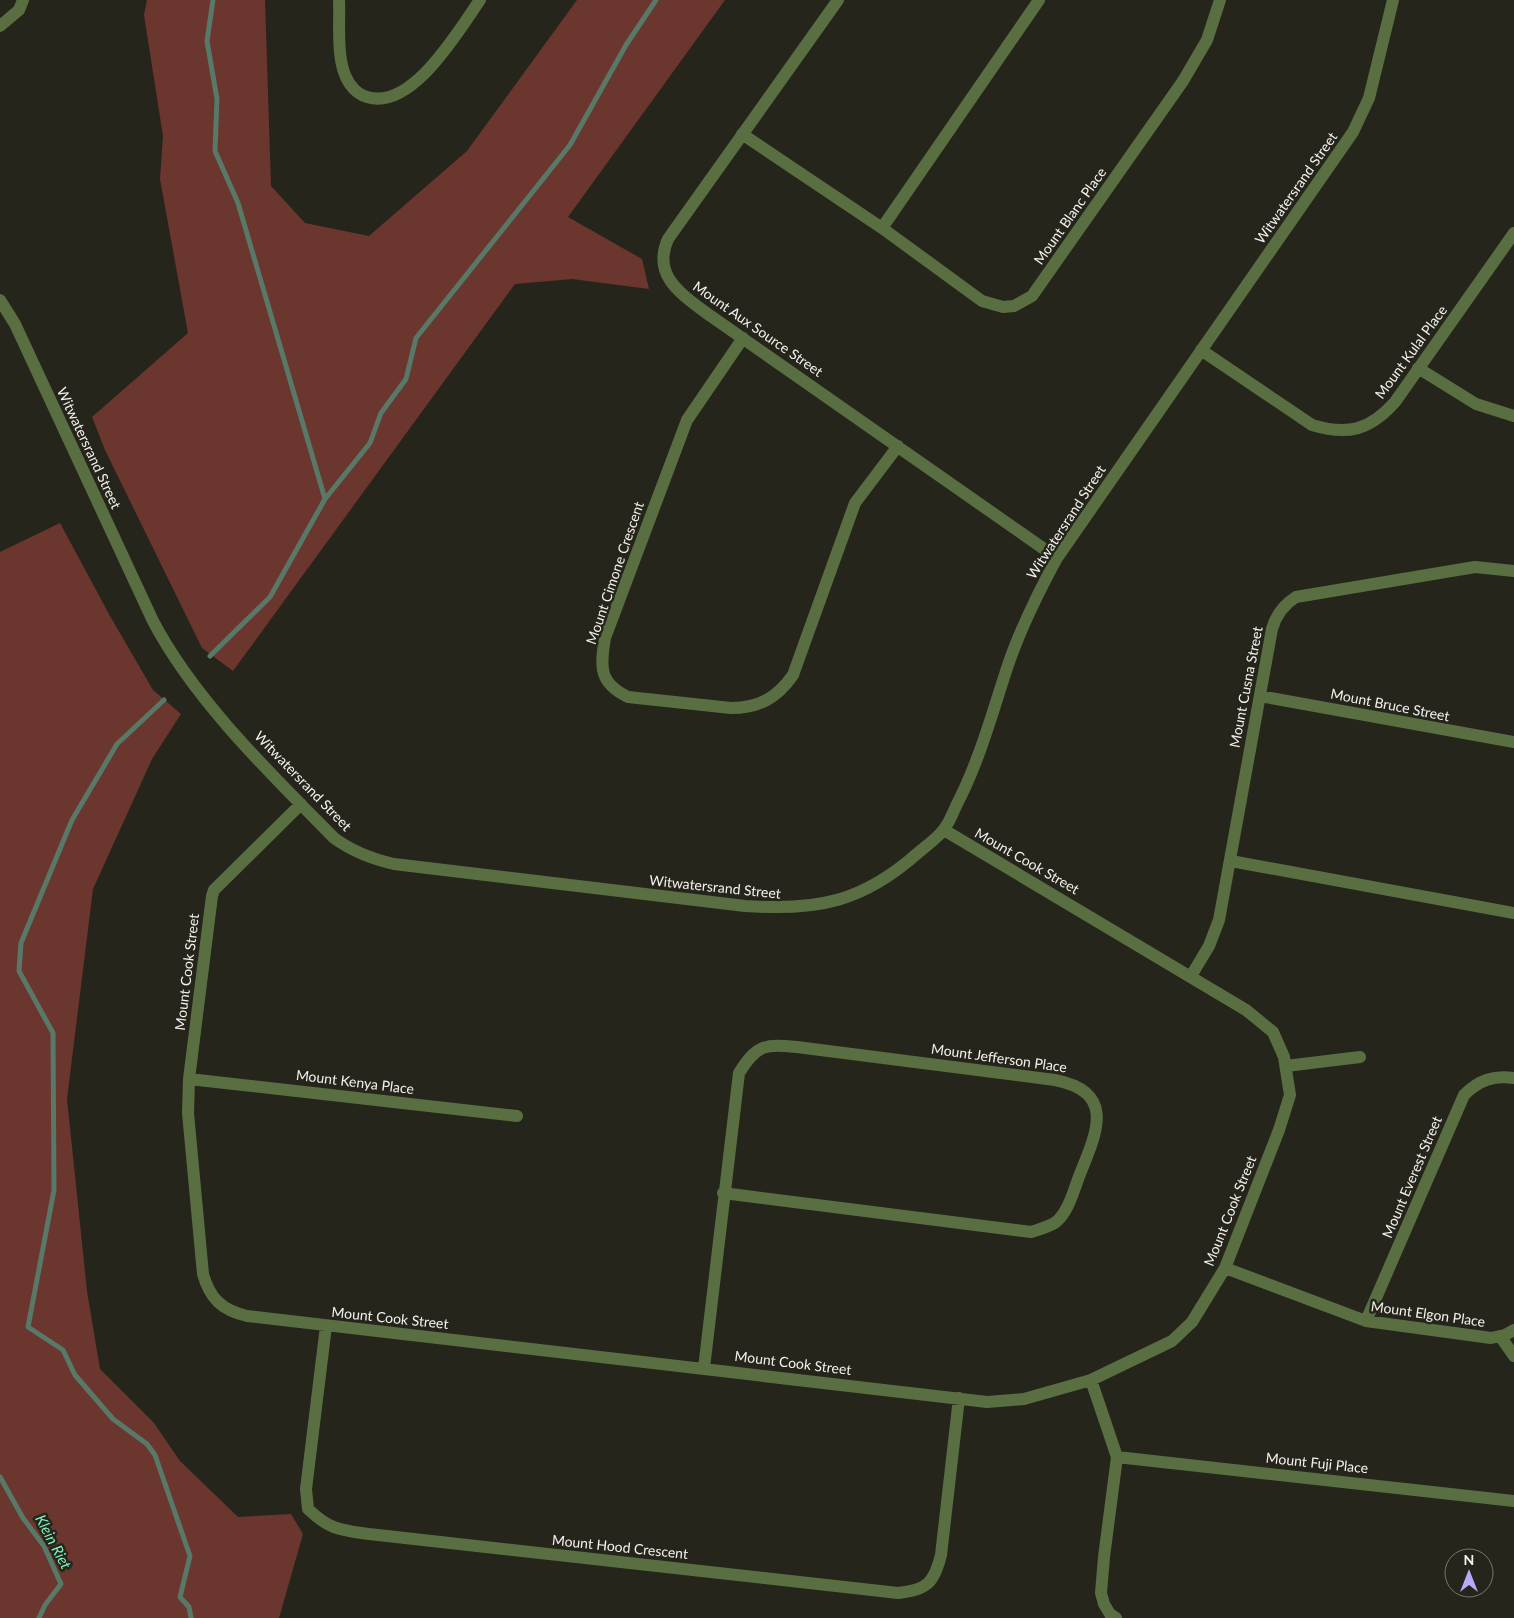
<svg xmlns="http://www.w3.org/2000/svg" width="1514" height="1618" viewBox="0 0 1514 1618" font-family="Lato,sans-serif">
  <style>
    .green { fill: #6b362d }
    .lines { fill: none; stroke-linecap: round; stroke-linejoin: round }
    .stream { stroke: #587868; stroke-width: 5 }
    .minor { stroke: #596f41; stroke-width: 12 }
    .labels { text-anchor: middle; stroke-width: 5; stroke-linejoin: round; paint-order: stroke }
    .street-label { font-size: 14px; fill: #f3f2ec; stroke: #26251c }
    .water-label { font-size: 15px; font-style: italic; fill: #7ef5bf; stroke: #26251c }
  </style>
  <rect width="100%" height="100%" fill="#26251c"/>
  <!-- green -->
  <path class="green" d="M147 0H265L271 186 305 223 369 236 467 151 577 0H725L568 217 642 259 649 289 572 279 515 284 233 671 202 648 105 450 92 417 188 333 160 179 163 136 144 15Z
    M60 523 110 616 153 690 181 714 152 759 93 889 67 1099 87 1291 100 1369 154 1423 180 1461 238 1517 291 1514 303 1534 279 1618H0V552Z"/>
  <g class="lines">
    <!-- stream -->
    <path class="stream" d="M325 499 370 443 381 413 406 379 416 338 570 145 626 45 656 0
      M210 656 270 597 325 499 238 203 215 151 217 99 207 41 213 0
      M164 700 117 744 72 820 21 943 19 971 53 1033 54 1190 28 1327 63 1350 75 1375 113 1419 147 1444 155 1455 190 1556 180 1597 189 1607 191 1618
      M0 1477 23 1518 44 1546 61 1584 45 1605 39 1618"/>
    <!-- minor -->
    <path class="minor" d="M339 0C340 21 337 45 342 65 345 79 353 93 367 97 412 111 458 31 480 0
      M838 0 668 239C652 275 680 293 705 312L1057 558
      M0 26 19 10 23 0
      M742 134 882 228 982 301 1003 307 1014 306 1032 296 1183 81 1207 40 1220 0
      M882 228 1039 0
      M0 300 15 324 153 621C195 701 271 774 334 838 353 852 372 859 394 864L745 906C818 911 863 902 919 852 927 845 938 838 944 829 949 823 953 813 956 806 979 762 992 714 1007 668 1020 629 1038 593 1057 558L1353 132 1369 98 1393 0
      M743 338 687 420 605 638C600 667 599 683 628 697L731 708C759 708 777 698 793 675L855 503 898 446
      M1201 350 1312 425C1348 436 1370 430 1395 402L1514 233
      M1418 368 1476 404 1514 416
      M1260 696 1514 742
      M301 804 214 890 212 896 189 1079 188 1113 203 1274C210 1299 222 1310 247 1316L987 1402 1024 1399 1091 1380 1172 1341 1192 1322 1225 1268 1279 1130 1290 1095 1284 1057 1273 1032 1246 1010 944 830
      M1231 861 1514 913
      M1191 976 1209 946 1219 920 1272 629C1276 615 1283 605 1296 597L1475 567 1514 571
      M1286 1066 1360 1057
      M189 1079 517 1116
      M1225 1268 1366 1321 1491 1338 1505 1335 1514 1330
      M1366 1321 1464 1095C1479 1080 1494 1075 1514 1078
      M326 1326 306 1489 308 1509C330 1530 340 1530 369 1534L898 1593C927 1590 934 1583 941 1555L959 1398
      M1500 1336 1514 1356
      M704 1368 739 1073C757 1044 765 1044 797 1047L1055 1080C1116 1092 1097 1132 1080 1174 1074 1189 1069 1211 1056 1222 1049 1227 1040 1229 1031 1232L723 1193
      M1091 1380 1117 1457 1514 1501
      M1116 1618 1110 1614 1104 1604 1101 1593 1104 1557 1117 1457"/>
  </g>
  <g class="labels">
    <!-- street labels -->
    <g class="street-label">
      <text transform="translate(1296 188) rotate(-55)" y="5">Witwatersrand Street</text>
      <text transform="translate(1070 216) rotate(-55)" y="5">Mount Blanc Place</text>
      <text transform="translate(758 329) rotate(35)" y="5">Mount Aux Source Street</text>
      <text transform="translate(1411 352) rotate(-54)" y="5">Mount Kulal Place</text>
      <text transform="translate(89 448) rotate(65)" y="5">Witwatersrand Street</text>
      <text transform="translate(1066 522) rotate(-57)" y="5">Witwatersrand Street</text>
      <text transform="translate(615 573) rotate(-71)" y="5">Mount Cimone Crescent</text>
      <text transform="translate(1246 687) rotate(-79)" y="5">Mount Cusna Street</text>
      <text transform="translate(1390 705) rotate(11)" y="5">Mount Bruce Street</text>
      <text transform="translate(303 781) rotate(46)" y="5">Witwatersrand Street</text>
      <text transform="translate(1027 861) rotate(30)" y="5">Mount Cook Street</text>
      <text transform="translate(715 887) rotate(6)" y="5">Witwatersrand Street</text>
      <text transform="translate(187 972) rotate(-83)" y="5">Mount Cook Street</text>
      <text transform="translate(999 1058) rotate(8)" y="5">Mount Jefferson Place</text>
      <text transform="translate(355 1082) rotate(7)" y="5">Mount Kenya Place</text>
      <text transform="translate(1412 1177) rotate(-67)" y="5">Mount Everest Street</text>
      <text transform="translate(1230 1211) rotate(-68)" y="5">Mount Cook Street</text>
      <text transform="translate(1428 1314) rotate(8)" y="5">Mount Elgon Place</text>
      <text transform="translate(390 1318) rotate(6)" y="5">Mount Cook Street</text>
      <text transform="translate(793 1363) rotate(7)" y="5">Mount Cook Street</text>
      <text transform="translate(1317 1463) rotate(6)" y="5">Mount Fuji Place</text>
      <text transform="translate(620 1547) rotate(6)" y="5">Mount Hood Crescent</text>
    </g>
    <!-- water labels -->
    <g class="water-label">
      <text transform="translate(53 1542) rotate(62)" y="5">Klein Riet</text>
    </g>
  </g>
  <!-- north arrow -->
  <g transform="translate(1469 1573)"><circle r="24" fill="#26251c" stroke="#78776f"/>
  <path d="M0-4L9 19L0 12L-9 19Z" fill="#b9aaf7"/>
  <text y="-8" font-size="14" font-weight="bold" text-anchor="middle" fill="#f3f2ec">N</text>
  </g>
</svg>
